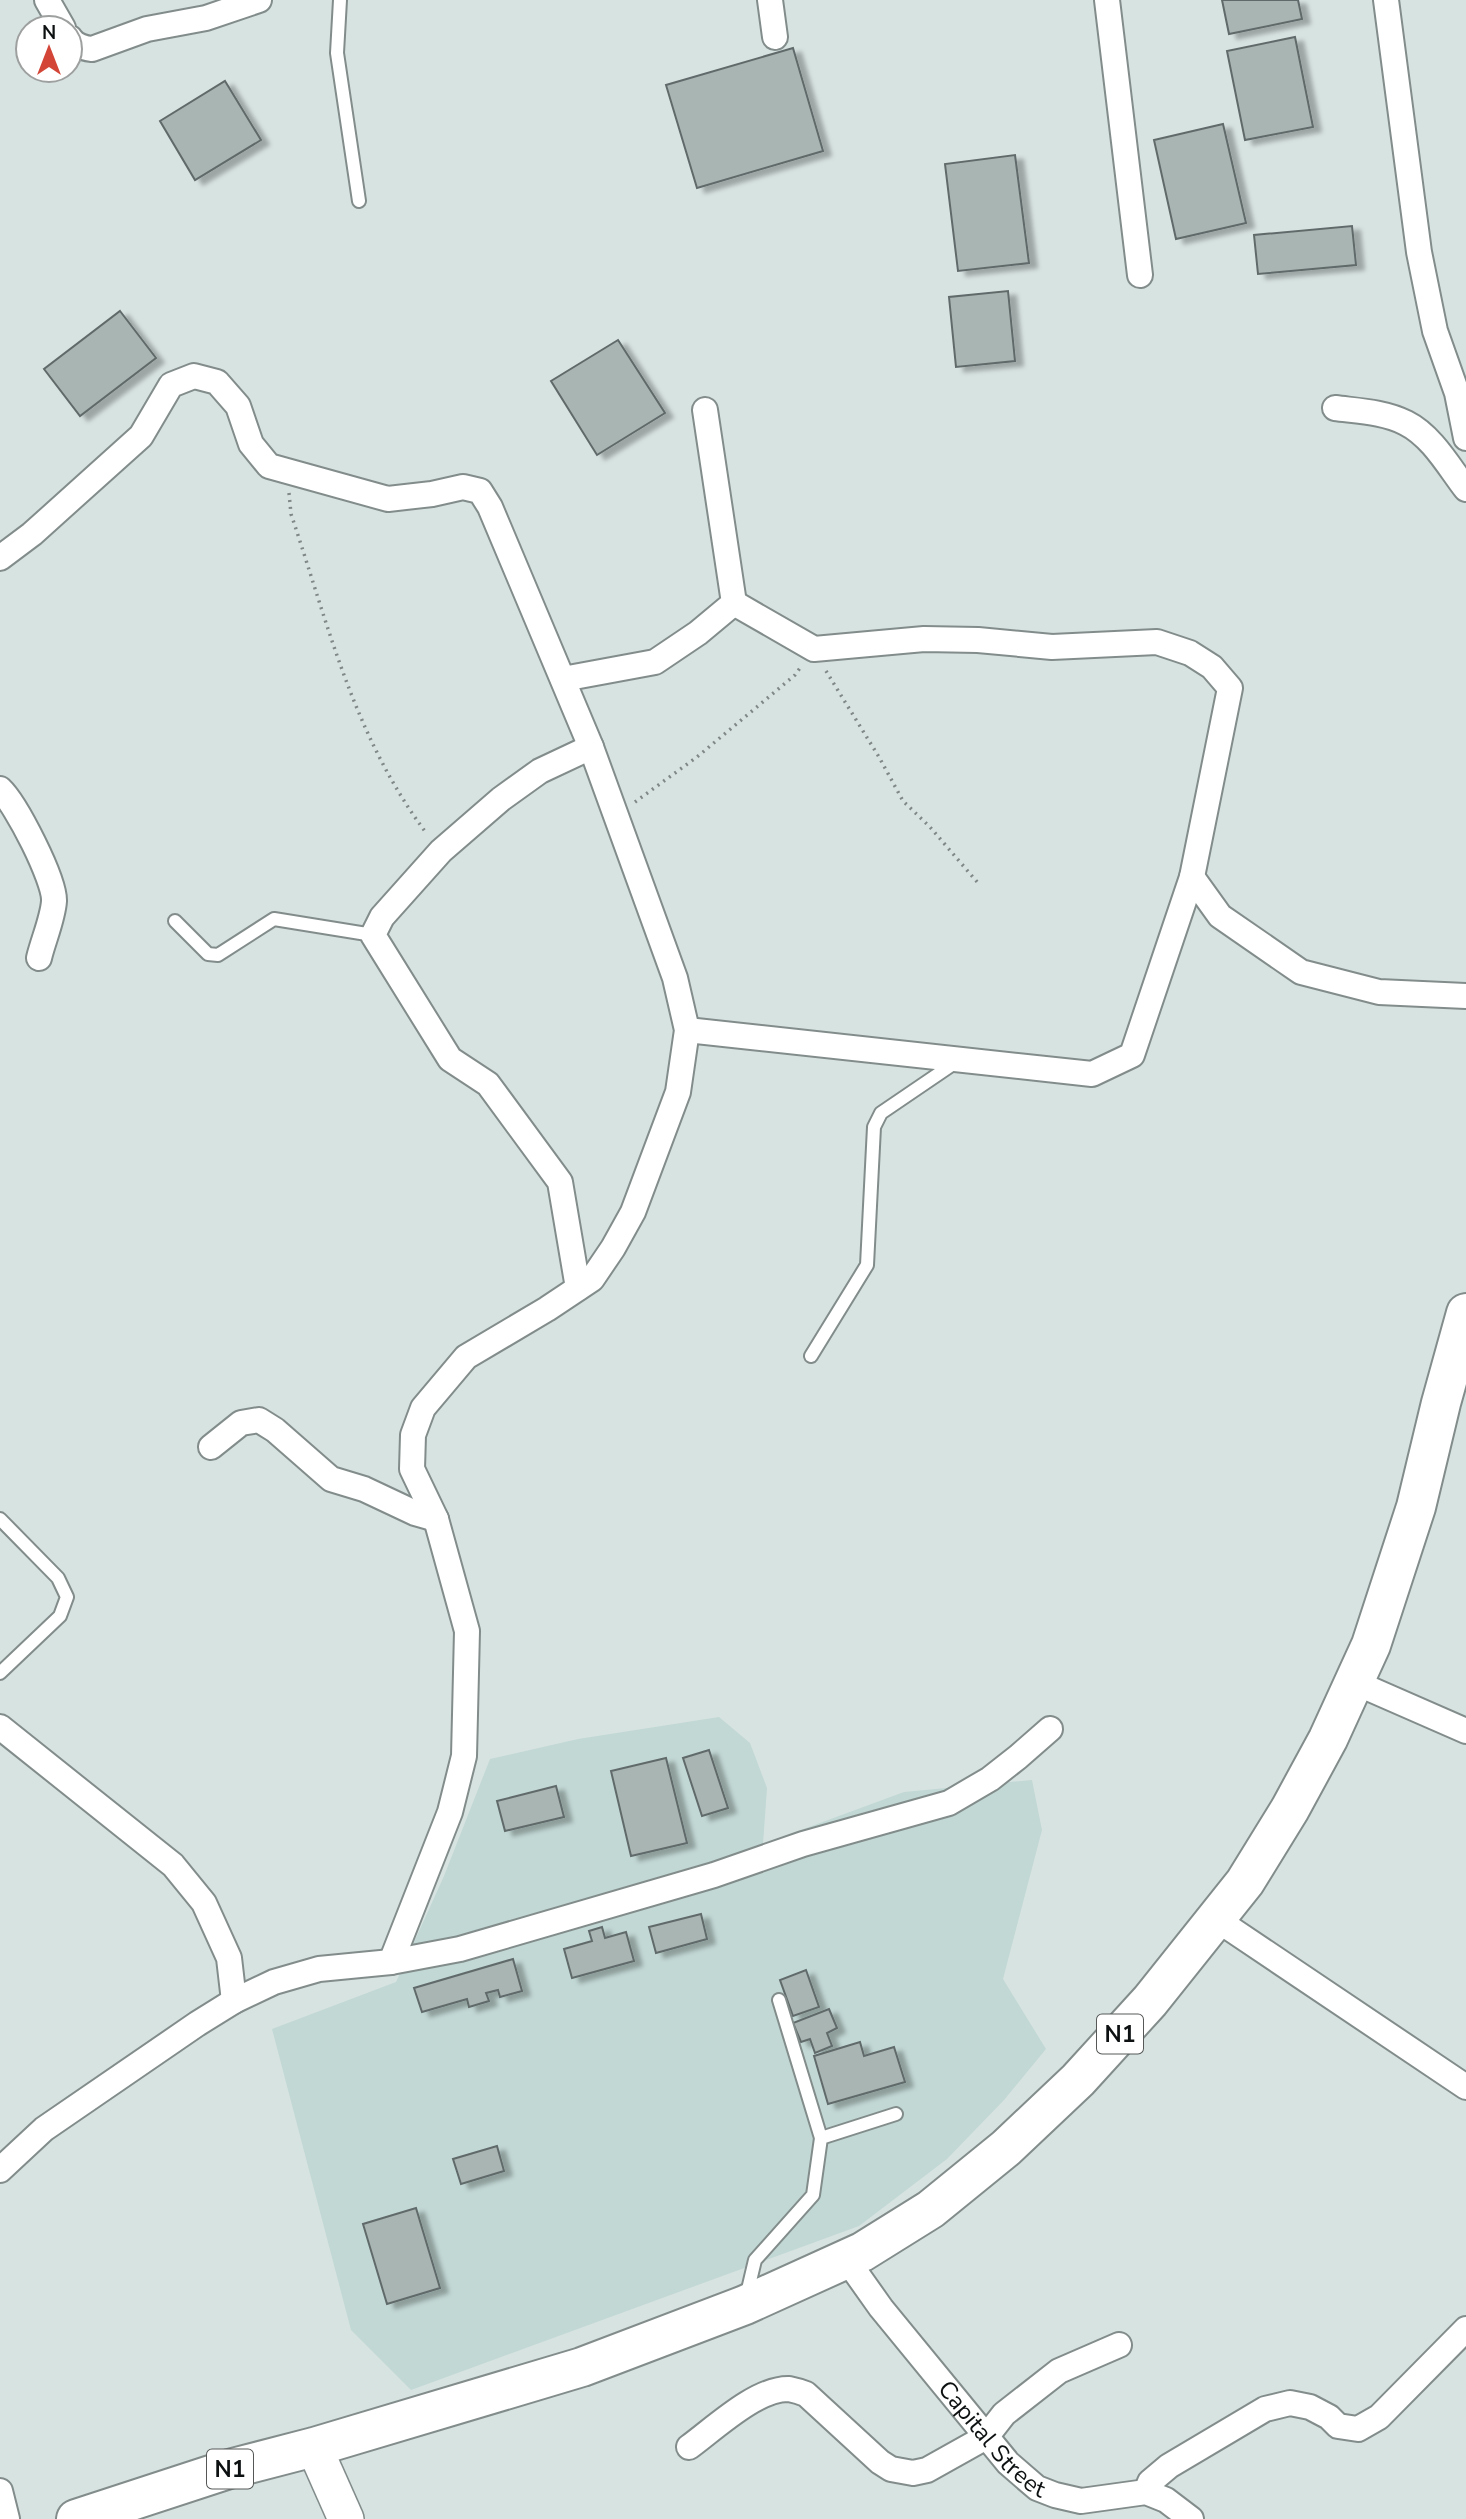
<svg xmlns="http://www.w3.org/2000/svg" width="1466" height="2519" viewBox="0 0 1466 2519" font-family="'Nunito Sans',sans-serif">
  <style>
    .built { fill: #c2d8d4 }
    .building { fill: #a9b5b3; stroke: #616b6a; stroke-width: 2; filter: url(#shadow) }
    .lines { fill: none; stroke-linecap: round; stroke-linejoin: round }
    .lane-casing { stroke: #828d8b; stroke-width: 16 }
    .street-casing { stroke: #828d8b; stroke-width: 28 }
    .secondary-casing { stroke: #828d8b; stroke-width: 38 }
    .highway-casing { stroke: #828d8b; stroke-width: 42 }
    .path { stroke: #808887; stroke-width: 3.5; stroke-dasharray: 2 5; stroke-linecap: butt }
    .lane { stroke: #fff; stroke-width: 12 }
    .street { stroke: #fff; stroke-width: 24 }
    .secondary { stroke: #fff; stroke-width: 35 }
    .highway { stroke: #fff; stroke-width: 38 }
    .labels { text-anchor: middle; stroke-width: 5; stroke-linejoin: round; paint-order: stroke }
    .shield { fill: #fff; stroke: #565858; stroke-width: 2 }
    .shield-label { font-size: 23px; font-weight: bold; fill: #0d1111 }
    .street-label { font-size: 24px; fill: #0d1111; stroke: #fff }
  </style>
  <defs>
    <filter id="shadow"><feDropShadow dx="8" dy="4.5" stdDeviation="2" flood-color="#0004"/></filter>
  </defs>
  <rect width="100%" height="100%" fill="#d7e3e1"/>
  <!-- built -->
  <path class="built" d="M719 1717 750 1743 767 1788 763 1844 904 1792 1032 1780 1042 1830 1003 1979 1046 2049 1004 2100 947 2159 859 2226 411 2390 351 2330 272 2029 396 1982 444 1876 490 1759 578 1739Z"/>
  <!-- building -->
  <path class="building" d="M1222 0H1298L1302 19 1229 34Z
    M1295 37 1313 127 1245 140 1227 51Z
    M793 48 823 151 697 188 666 85Z
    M225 81 261 140 195 180 160 121Z
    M1223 124 1246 223 1176 239 1154 140Z
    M1015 155 1029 263 958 271 945 164Z
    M1352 226 1356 265 1258 274 1254 235Z
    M1008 291 1015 361 956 367 949 297Z
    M120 311 156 358 80 416 44 369Z
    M618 340 665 413 597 455 551 381Z
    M709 1750 728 1808 702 1816 683 1758Z
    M666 1758 687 1843 631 1856 611 1771Z
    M556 1786 564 1817 505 1831 497 1801Z
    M701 1914 707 1939 656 1953 649 1927Z
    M602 1927 605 1938 626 1932 634 1961 572 1978 564 1949 592 1941 589 1931Z
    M513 1959 522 1991 500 1997 498 1990 486 1993 489 2001 469 2007 467 1999 422 2012 414 1988Z
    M806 1970 819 2007 793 2016 780 1980Z
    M829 2009 837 2028 827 2033 832 2046 815 2053 810 2039 801 2042 793 2023Z
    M860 2042 864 2056 894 2047 905 2082 828 2104 814 2056Z
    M497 2146 504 2171 461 2184 453 2159Z
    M416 2208 440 2288 387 2304 363 2224Z"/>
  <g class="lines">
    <!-- lane casing -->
    <g class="lane-casing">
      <path id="lane" d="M340 0 337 53 359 201
        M175 921 208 954 218 955 274 919 373 935
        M811 1356 867 1265 874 1127 881 1113 956 1062
        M0 1519 58 1578 67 1597 60 1616 0 1673
        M821 2138 896 2114
        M746 2298 755 2260 813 2195 821 2138 779 2000"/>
    </g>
    <!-- street casing -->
    <g class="street-casing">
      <g id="street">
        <path d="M47 0 63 28"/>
        <path d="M770 0 775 37"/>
        <path d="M1107 0 1140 275"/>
        <path d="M1386 0 1419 252 1435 331 1457 393 1466 438"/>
        <path d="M70 38C75 46 83 48 92 49L147 29 206 18 259 0"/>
        <path d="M1335 408C1358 411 1385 412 1406 423 1432 436 1449 467 1466 489"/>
        <path d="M0 558 32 534 141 436 171 385 194 376 217 382 238 406 251 444 269 466 388 499 432 494 463 487 480 491 490 507 591 747 675 978 687 1030 678 1092 633 1212 613 1248 592 1279 547 1309 466 1357 423 1408 413 1435 412 1469 436 1519 467 1631 464 1756 450 1812 391 1962"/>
        <path d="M563 679 655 662 698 633 734 603 705 410"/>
        <path d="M0 789C16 804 55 880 54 901 53 918 43 941 39 958"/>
        <path d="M1192 877 1220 916 1301 972 1379 992 1466 996"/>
        <path d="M687 1030 1092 1074 1132 1055 1192 877 1230 688 1212 667 1190 653 1157 642 1052 647 978 640 924 639 814 649 734 603"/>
        <path d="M578 1288 560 1182 488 1084 450 1059 373 935 382 917 441 851 501 799 540 771 591 747"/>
        <path d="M211 1447 241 1423 259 1420 275 1430 331 1479 364 1489 415 1513 436 1519"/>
        <path d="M1354 1682 1466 1731"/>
        <path d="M0 1727 173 1865 204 1903 229 1958 234 2001"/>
        <path d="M1216 1919 1466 2087"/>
        <path d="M0 2170 44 2129 197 2024 234 2001 274 1982 319 1969 391 1962 460 1949 714 1875 803 1844 949 1803 990 1779 1018 1757 1050 1729"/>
        <path id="s1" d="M847 2260 881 2308 1008 2463 1037 2488 1055 2495 1081 2501 1146 2492 1166 2500 1191 2519"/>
        <path d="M689 2447C715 2428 757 2388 789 2389 794 2390 801 2392 806 2394L880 2462 891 2469 913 2473 927 2470 986 2437 1004 2414 1059 2371 1119 2345"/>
        <path d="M0 2491 7 2519"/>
        <path d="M1146 2492 1150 2482 1169 2466 1265 2409 1290 2403 1310 2407 1329 2417 1338 2426 1358 2429 1379 2417 1466 2329"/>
      </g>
    </g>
    <!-- secondary casing -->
    <g class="secondary-casing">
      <path id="secondary" d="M314 2447 346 2519"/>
    </g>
    <!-- highway casing -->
    <g class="highway-casing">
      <path id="highway" d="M76 2519 229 2469 314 2447 582 2367 745 2305 862 2252 931 2209 1006 2148 1078 2080 1150 2001 1245 1882 1290 1809 1328 1739 1371 1645 1416 1507 1441 1403 1466 1313"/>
    </g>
    <!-- path -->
    <path class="path" d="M289 493 291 514C329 627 354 737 427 834
      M826 671 879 757 903 801 930 827 978 883
      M635 802 697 757 795 675 800 668"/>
    <!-- lane -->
    <use href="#lane" class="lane"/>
    <!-- street -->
    <use href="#street" class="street"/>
    <!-- secondary -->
    <use href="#secondary" class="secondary"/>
    <!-- highway -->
    <use href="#highway" class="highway"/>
  </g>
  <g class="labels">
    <!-- shield labels -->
    <g class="shield">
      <rect x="1097" y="2014.5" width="46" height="39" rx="5"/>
      <rect x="207" y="2449.5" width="46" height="39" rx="5"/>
    </g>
    <g class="shield-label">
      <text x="1120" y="2042">N1</text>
      <text x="230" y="2477">N1</text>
    </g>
    <!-- street labels -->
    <g class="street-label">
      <text dy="8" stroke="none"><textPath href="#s1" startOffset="231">Capital Street</textPath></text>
    </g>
  </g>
  <!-- north arrow -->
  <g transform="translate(49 49)"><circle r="33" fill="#ffffff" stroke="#9ea0a0" stroke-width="2"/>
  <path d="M0-5L12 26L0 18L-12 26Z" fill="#d34637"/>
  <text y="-10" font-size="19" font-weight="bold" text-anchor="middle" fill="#0d1111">N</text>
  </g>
</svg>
